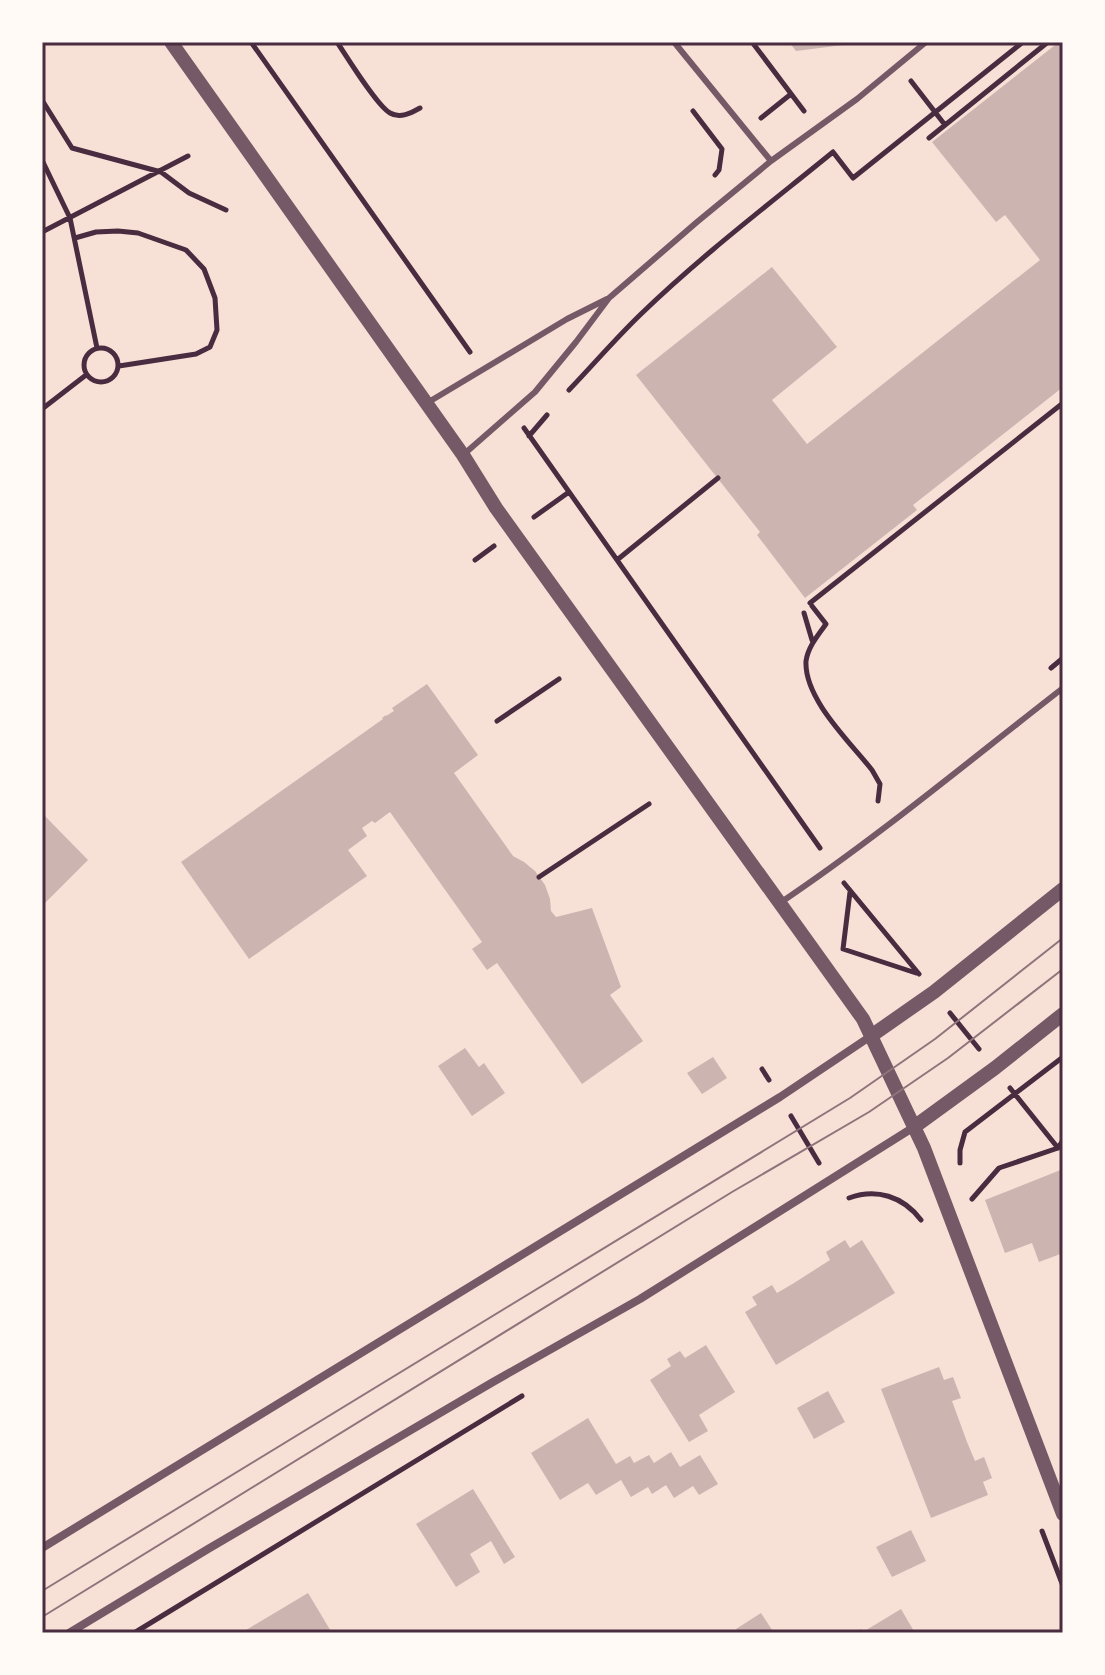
<svg xmlns="http://www.w3.org/2000/svg" width="1105" height="1675" viewBox="0 0 1105 1675" font-family="'Exo 2',sans-serif">
  <style>
    .building { fill: #ccb4b1 }
    .lines { fill: none; stroke-linecap: round; stroke-linejoin: round }
    .path { stroke: #4a2c40; stroke-width: 5 }
    .service { stroke: #755966; stroke-width: 6 }
    .minor { stroke: #755966; stroke-width: 8 }
    .tertiary { stroke: #755966; stroke-width: 14 }
    .tram { stroke: #8f747c; stroke-width: 2 }
    .neatline { fill: none; stroke: #4a2c40; stroke-width: 3 }
  </style>
  <rect width="100%" height="100%" fill="#f7e1d7"/>
  <!-- building -->
  <path class="building" d="M789 42H851V44L796 51Z
    M1059 42H1063V387L913 505 917 510 805 598 757 535 760 532 636 375 772 267 837 347 772 400 807 444 845 414 1040 260 1005 215 996 222 932 142Z
    M427 684 478 755 454 773 513 856 524 862 535 871 545 885 550 899 551 911 556 917 592 908 621 987 610 995 643 1041 582 1084 497 963 487 970 472 949 482 942 390 812 375 823 372 821 362 828 367 836 348 850 367 876 249 959 181 862 383 719 382 718 386 715V716L394 711 392 708Z
    M42 813 88 860 44 904 42 902Z
    M465 1048 479 1067 484 1063 505 1093 472 1116 438 1066Z
    M713 1057 727 1078 702 1094 687 1073Z
    M1063 1169V1253L1039 1262 1032 1243 1005 1253 985 1200Z
    M845 1240 850 1248 862 1240 895 1293 776 1365 745 1312 757 1305 752 1297 772 1285 777 1293 794 1283 830 1260 826 1252Z
    M706 1345 735 1392 699 1415 708 1431 689 1442 650 1380 671 1366 667 1359 680 1351 685 1358Z
    M939 1367 944 1380 953 1377 961 1398 952 1401 967 1442 975 1461 984 1457 992 1478 983 1482 988 1495 931 1518 881 1389Z
    M828 1391 845 1422 814 1439 797 1408Z
    M588 1418 616 1464 630 1456 634 1463 649 1455 654 1463 671 1452 680 1467 700 1455 718 1484 699 1495 693 1486 674 1498 666 1485 652 1494 648 1487 631 1497 621 1480 596 1495 588 1483 560 1500 531 1453Z
    M473 1489 515 1557 504 1564 491 1541 470 1554 480 1572 456 1587 416 1524Z
    M911 1530 926 1561 892 1577 876 1547Z
    M308 1593 332 1633H241Z
    M901 1609 915 1633H855L861 1629 863 1632Z
    M761 1613 774 1633H739L736 1629Z"/>
  <g class="lines">
    <!-- path -->
    <path class="path" d="M251 42 470 352
      M337 42C347 57 377 106 390 113 400 119 411 113 420 108
      M752 42 804 111
      M911 81 945 125
      M42 100 72 148 161 172 189 193 226 210
      M693 111 722 149 719 170 715 175
      M761 118 791 94
      M929 138 1048 42
      M833 152 853 178 1023 42
      M42 160 70 218 97 348
      M42 232 188 156
      M75 238 96 232 118 231 138 233 186 250 204 269 215 298 217 330 210 347 196 354 119 366
      M84 365a17 17 0 1 1 34 0a17 17 0 1 1-34 0Z
      M569 390C593 365 616 338 641 314 701 256 768 205 833 152
      M42 409 86 375
      M524 428 820 848
      M529 436 547 415
      M534 517 569 492
      M475 560 494 546
      M617 560 718 478
      M810 603 1063 403
      M812 606 826 624C818 635 808 647 806 661 804 699 850 742 872 770L880 784 878 801
      M804 613 812 640
      M1051 668 1063 658
      M497 721 559 679
      M539 877 649 804
      M844 883 919 974
      M850 892 843 949 916 973
      M950 1013 979 1049
      M762 1069 769 1080
      M1010 1088 1058 1148 1063 1140
      M791 1116 819 1163
      M960 1163V1150L965 1132 1063 1057
      M849 1198C876 1188 903 1196 921 1220
      M972 1199 999 1168 1058 1148
      M1042 1531 1063 1586
      M134 1633 522 1396"/>
    <!-- service -->
    <path class="service" d="M674 42 771 161
      M427 403 567 319 607 299
      M463 455 535 392 576 342 609 298 697 222 771 161 857 99 926 42
      M780 903C878 837 969 761 1063 688"/>
    <!-- minor -->
    <path class="minor" d="M42 1548 780 1097 871 1036
      M69 1633 208 1549 493 1382 640 1299 914 1127"/>
    <!-- tertiary -->
    <path class="tertiary" d="M171 42 463 455 496 508 863 1019 924 1148 1063 1514
      M871 1036 934 992 1063 889
      M914 1127 995 1068 1063 1014"/>
    <!-- tram -->
    <path class="tram" d="M42 1591 850 1098 935 1039 1063 938
      M42 1617 732 1192 869 1112 948 1058 1063 969"/>
  </g>
  <!-- border -->
  <rect width="1105" height="1675" fill="none" stroke="#fffaf5" stroke-width="88"/>
  <rect x="44" y="44" width="1017" height="1587" class="neatline"/>
</svg>
